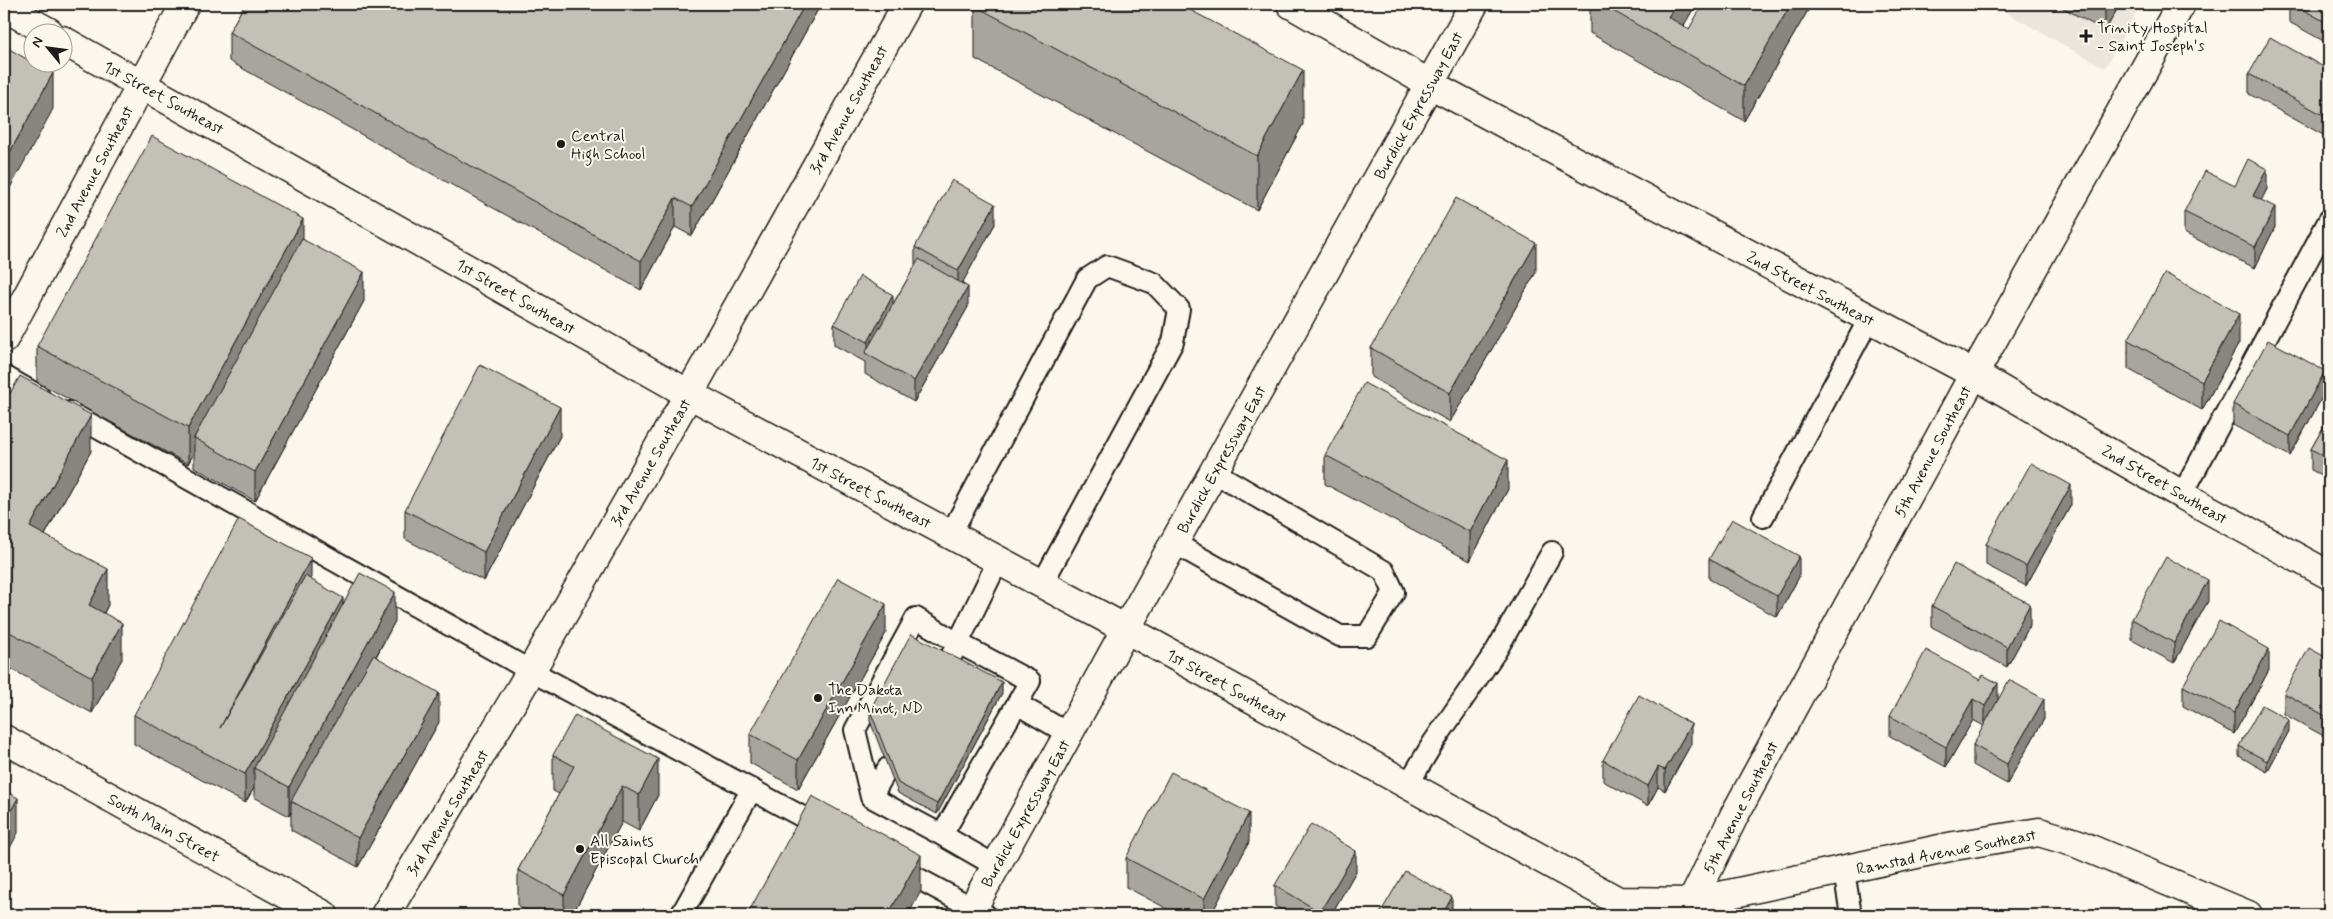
<svg xmlns="http://www.w3.org/2000/svg" width="2333" height="919" viewBox="0 0 2333 919" font-family="Mynerve,sans-serif">
  <style>
    .built { fill: #eae6dc }
    .lines { fill: none; stroke-linecap: round; stroke-linejoin: round }
    .service-casing { stroke: #1c1c1c; stroke-width: 24 }
    .minor-casing { stroke: #1c1c1c; stroke-width: 31 }
    .tertiary-casing { stroke: #1c1c1c; stroke-width: 31 }
    .primary-casing { stroke: #1c1c1c; stroke-width: 31 }
    .service { stroke: #fbf7ec; stroke-width: 20 }
    .minor { stroke: #fbf7ec; stroke-width: 28 }
    .tertiary { stroke: #fbf7ec; stroke-width: 28 }
    .primary { stroke: #fbf7ec; stroke-width: 28 }
    .wall { fill: #a8a59e; stroke: #1c1c1c }
    .shaded-wall { fill: #888681; stroke: #1c1c1c }
    .building { fill: #c3c0b8; stroke: #1c1c1c }
    .poi-dot { fill: #1c1c1c; stroke: #fbf7ec; stroke-width: 2 }
    .labels { text-anchor: middle; stroke-width: 4; stroke-linejoin: round; paint-order: stroke }
    .poi-label { font-size: 16px; fill: #1c1c1c; stroke: #fbf7ec; text-anchor: start }
    .street-label { font-size: 16px; fill: #1c1c1c; stroke: #fbf7ec }
  </style>
  <rect width="100%" height="100%" fill="#fbf7ec"/>
  <filter id="ink" filterUnits="userSpaceOnUse"><feTurbulence type="fractalNoise" baseFrequency=".02" numOctaves="2"/><feDisplacementMap in="SourceGraphic" scale="10" xChannelSelector="R" yChannelSelector="G"/><feConvolveMatrix kernelMatrix="1 2 1 2 8 2 1 2 1" color-interpolation-filters="sRGB"/></filter>
  <g filter="url(#ink)">
    <!-- built -->
    <path class="built" d="M1991 4H2141L2105 68Z"/>
    <g class="lines">
      <!-- service casing -->
      <g class="service-casing">
        <path id="service" d="M4 376 39 396
          M69 412 531 671 825 829
          M2182 495 2329 220
          M1763 517 1869 319
          M950 535 1087 279 1107 266 1154 283 1179 309 1173 342 1042 584
          M1174 543 1340 636H1367L1394 592 1384 571 1214 472
          M947 664 958 643 916 618 855 730 871 797 942 835 1030 681 958 643 998 561
          M1017 704 1069 734
          M1407 786 1433 743 1496 651 1552 552
          M871 797 888 768
          M942 835 996 866
          M897 867 986 915
          M1844 871 1851 915
          M681 915 752 789"/>
      </g>
      <!-- minor casing -->
      <g class="minor-casing">
        <path id="minor" d="M1291 4 1430 84 1974 374 2182 495 2329 575
          M4 7 49 32
          M62 40 689 394 1126 629 1618 901 1692 902 1954 846 2039 832 2076 843 2248 915
          M4 339 185 4
          M1692 902 1734 816 1974 374 2181 4
          M385 915 531 671 689 394 907 4"/>
      </g>
      <!-- tertiary casing -->
      <g class="tertiary-casing">
        <path id="tertiary" d="M4 739 324 915"/>
      </g>
      <!-- primary casing -->
      <g class="primary-casing">
        <path id="primary" d="M969 915 1126 629 1474 4"/>
      </g>
      <!-- service -->
      <use href="#service" class="service"/>
      <!-- minor -->
      <use href="#minor" class="minor"/>
      <!-- tertiary -->
      <use href="#tertiary" class="tertiary"/>
      <!-- primary -->
      <use href="#primary" class="primary"/>
    </g>
    <!-- wall -->
    <path class="wall" d="M245 4H821L692 236 675 227 641 290 229 61V32Z
      M1590 4H1696L1683 26 1689 29 1811 4V5L1744 121 1590 33Z
      M2056 4H2120L2105 31Z
      M2289 4H2329V44L2289 22Z
      M975 6 1303 124 1257 210 975 59Z
      M2329 70V129L2325 136 2249 94V74Z
      M2235 186 2267 189 2261 200 2275 227 2255 268 2184 233V212Z
      M995 224 962 283 968 307 914 402 865 374V362L834 345V324L893 304 915 266V247Z
      M303 239 364 301 255 501 194 467V453L188 464 37 382V346Z
      M1536 272 1450 422 1371 377V348Z
      M2128 340 2239 343 2202 410 2128 369Z
      M2325 392 2290 456 2233 425V404Z
      M4 404 91 451 45 535 108 605 104 613 122 659 92 713 4 665Z
      M2329 417V479L2311 470V449Z
      M560 436 484 581 405 539V510Z
      M1325 455 1508 489 1470 561 1325 484Z
      M2071 505 2026 586 1986 565V544Z
      M1709 559 1799 577 1777 617 1709 579Z
      M311 580 343 603 395 621 376 657 439 722 358 867 291 830V812L289 816 254 797V788L245 803 134 744V715Z
      M2208 601 2174 663 2132 640V619Z
      M1932 606 2030 625 2007 667 1932 627Z
      M886 633 798 789 750 763V734Z
      M2329 659V739L2284 714V693Z
      M2269 670 2234 734 2183 706V686Z
      M1980 680 1998 700 2044 719 2007 784 1973 765V745L1984 726 1973 720 1946 767 1890 736V716Z
      M1002 693 937 814 898 793 870 721V710Z
      M2289 731 2267 772 2239 756V746Z
      M1691 744 1665 791 1658 787 1648 806 1603 781V760Z
      M553 755 658 795 639 831 622 822 572 915H535L518 906V870L559 794 553 791Z
      M1249 842 1211 915H1179L1126 887V858Z
      M1356 871 1331 915H1291L1275 906V885Z"/>
    <!-- shaded-wall -->
    <path class="shaded-wall" d="M805 4H821L692 236V207Z
      M1676 4H1696L1673 45 1668 17Z
      M1791 4H1811V5L1744 121V86Z
      M2105 4H2120L2105 31Z
      M1303 70V124L1257 210V156Z
      M53 73V109L4 199V163Z
      M2329 109V129L2325 136V116Z
      M2267 169V189L2253 217V196Z
      M675 198V227L641 290V261Z
      M995 204V224L958 291V271Z
      M2275 207V227L2255 268V247Z
      M303 219V254L194 438V453L188 464V428Z
      M1536 243V272L1450 422V393Z
      M364 272V301L255 501V472Z
      M968 287V307L914 402V381Z
      M893 295V315L868 355V342Z
      M2239 314V343L2202 410V381Z
      M2325 371V392L2290 456V436Z
      M560 407V436L484 581V552Z
      M91 415V451L30 562V527Z
      M1508 460V489L1470 561V532Z
      M2071 485V505L2026 586V566Z
      M1799 556V577L1777 617V596Z
      M311 558V587L220 728Z
      M108 569V605L89 641V605Z
      M2208 580V601L2174 663V643Z
      M395 592V621L296 804 291 801V812L289 816V787Z
      M343 598V627L254 768V788L245 803V774Z
      M886 604V633L798 789V760Z
      M2030 604V625L2007 667V647Z
      M122 623V659L92 713V677Z
      M2269 649V670L2234 734V713Z
      M1002 682V693L937 814V804Z
      M1998 683V704L1985 727V706Z
      M439 693V722L358 867V838Z
      M1973 699V720L1946 767V747Z
      M2044 699V719L2007 784V764Z
      M2289 720V731L2267 772V761Z
      M1691 724V744L1665 791V770Z
      M658 759V795L639 831V795Z
      M1658 767V787L1648 806V786Z
      M622 786V822L572 915H564V895Z
      M18 798V833L4 859V823Z
      M1249 813V842L1211 915H1204V899Z
      M1356 851V871L1331 915H1320V912Z
      M921 855V891L908 915H888Z
      M1452 897V915H1442Z"/>
    <!-- building -->
    <path class="building" d="M245 4H805L692 207 675 198 641 261 229 32Z
      M976 4H1179L1303 70 1257 156 975 6Z
      M1601 4H1676L1668 17 1689 29 1703 4H1791L1744 86Z
      M2293 4H2329V24Z
      M2270 37 2329 70V109L2325 116 2249 74Z
      M4 46 32 62H34L53 73 4 163Z
      M152 136 303 219 188 428 37 346Z
      M2248 159 2267 169 2253 196 2275 207 2255 247 2184 212 2205 171 2235 186Z
      M952 180 995 204 958 271 915 247Z
      M1456 198 1536 243 1450 393 1371 348Z
      M302 239 364 272 255 472 194 438Z
      M919 259 968 287 914 381 865 353Z
      M2165 273 2239 314 2202 381 2128 340Z
      M860 276 893 295 868 342 834 324Z
      M2268 340 2325 371 2290 436 2233 404Z
      M480 365 560 407 484 552 405 510Z
      M20 376 91 415 30 527 108 569 89 605 122 623 92 677 4 629V404Z
      M1364 383 1508 460 1470 532 1325 455Z
      M2329 417V459L2311 449Z
      M2031 463 2071 485 2026 566 1986 544Z
      M239 519 311 558 220 728 305 576 343 598 245 774 134 715Z
      M1732 519 1799 556 1777 596 1709 559Z
      M2166 557 2208 580 2174 643 2132 619Z
      M1954 564 2030 604 2007 647 1932 606Z
      M360 573 395 592 289 787 254 768Z
      M838 578 886 604 798 760 750 734Z
      M2219 621 2269 649 2234 713 2183 686Z
      M911 634 1002 682 937 804 898 783 870 710Z
      M2309 648 2329 659V718L2284 693Z
      M1926 650 1980 680 1983 675 1998 683 1985 706 1973 699 1946 747 1890 716Z
      M373 655 439 693 358 838 291 801Z
      M2009 680 2044 699 2007 764 1973 745Z
      M1639 695 1691 724 1665 770 1658 767 1648 786 1603 760Z
      M2262 705 2289 720 2267 761 2239 746Z
      M575 715 658 759 639 795 622 786 564 895 518 870 574 766 553 755Z
      M1171 772 1249 813 1204 899 1126 858Z
      M4 790 18 798 4 823Z
      M812 796 921 855 888 915H747Z
      M1311 824 1356 851 1320 912 1275 885Z
      M1405 871 1452 897 1442 915H1379Z"/>
  </g>
  <!-- markers -->
  <g class="poi-dot">
    <path d="M2083.5 28.5h5v5h5v5h-5v5h-5v-5h-5v-5h5z"/>
    <circle cx="561" cy="144" r="5"/>
    <circle cx="818" cy="698" r="5"/>
    <circle cx="580" cy="849" r="5"/>
  </g>
  <g class="labels">
    <!-- poi labels -->
    <g class="poi-label">
      <text x="2097" y="33">Trinity Hospital<tspan x="2097" dy="18">- Saint Joseph's</tspan></text>
      <text x="571" y="141">Central<tspan x="571" dy="18">High School</tspan></text>
      <text x="828" y="695">The Dakota<tspan x="828" dy="18">Inn Minot, ND</tspan></text>
      <text x="590" y="846">All Saints<tspan x="590" dy="18">Episcopal Church</tspan></text>
    </g>
    <!-- street labels -->
    <g class="street-label">
      <text transform="translate(164 97) rotate(29)" y="6">1st Street Southeast</text>
      <text transform="translate(1418 105) rotate(-61)" y="6">Burdick Expressway East</text>
      <text transform="translate(848 109) rotate(-61)" y="6">3rd Avenue Southeast</text>
      <text transform="translate(94 171) rotate(-62)" y="6">2nd Avenue Southeast</text>
      <text transform="translate(1811 288) rotate(28)" y="6">2nd Street Southeast</text>
      <text transform="translate(516 296) rotate(30)" y="6">1st Street Southeast</text>
      <text transform="translate(1932 451) rotate(-62)" y="6">5th Avenue Southeast</text>
      <text transform="translate(1221 459) rotate(-61)" y="6">Burdick Expressway East</text>
      <text transform="translate(650 462) rotate(-60)" y="6">3rd Avenue Southeast</text>
      <text transform="translate(2165 484) rotate(30)" y="6">2nd Street Southeast</text>
      <text transform="translate(871 492) rotate(28)" y="6">1st Street Southeast</text>
      <text transform="translate(1227 685) rotate(29)" y="6">1st Street Southeast</text>
      <text transform="translate(1740 807) rotate(-63)" y="6">5th Avenue Southeast</text>
      <text transform="translate(447 812) rotate(-59)" y="6">3rd Avenue Southeast</text>
      <text transform="translate(1025 813) rotate(-61)" y="6">Burdick Expressway East</text>
      <text transform="translate(164 827) rotate(29)" y="6">South Main Street</text>
      <text transform="translate(1946 851) rotate(-11)" y="6">Ramstad Avenue Southeast</text>
    </g>
  </g>
  <!-- margin -->
  <rect width="2333" height="919" fill="none" stroke="#fbf7ec" stroke-width="20"/>
  <rect x="10" y="10" width="2313" height="899" fill="none" stroke="#1c1c1c" stroke-width="2" filter="url(#ink)"/>
  <!-- north arrow -->
  <g transform="translate(48 48) rotate(299)"><circle r="24" fill="#fbf7ec" stroke="#a29f99"/>
  <path d="M0-4L9 19L0 12L-9 19Z" fill="#1c1c1c"/>
  <text y="-8" font-size="14" font-weight="bold" text-anchor="middle" fill="#1c1c1c">N</text>
  </g>
</svg>
